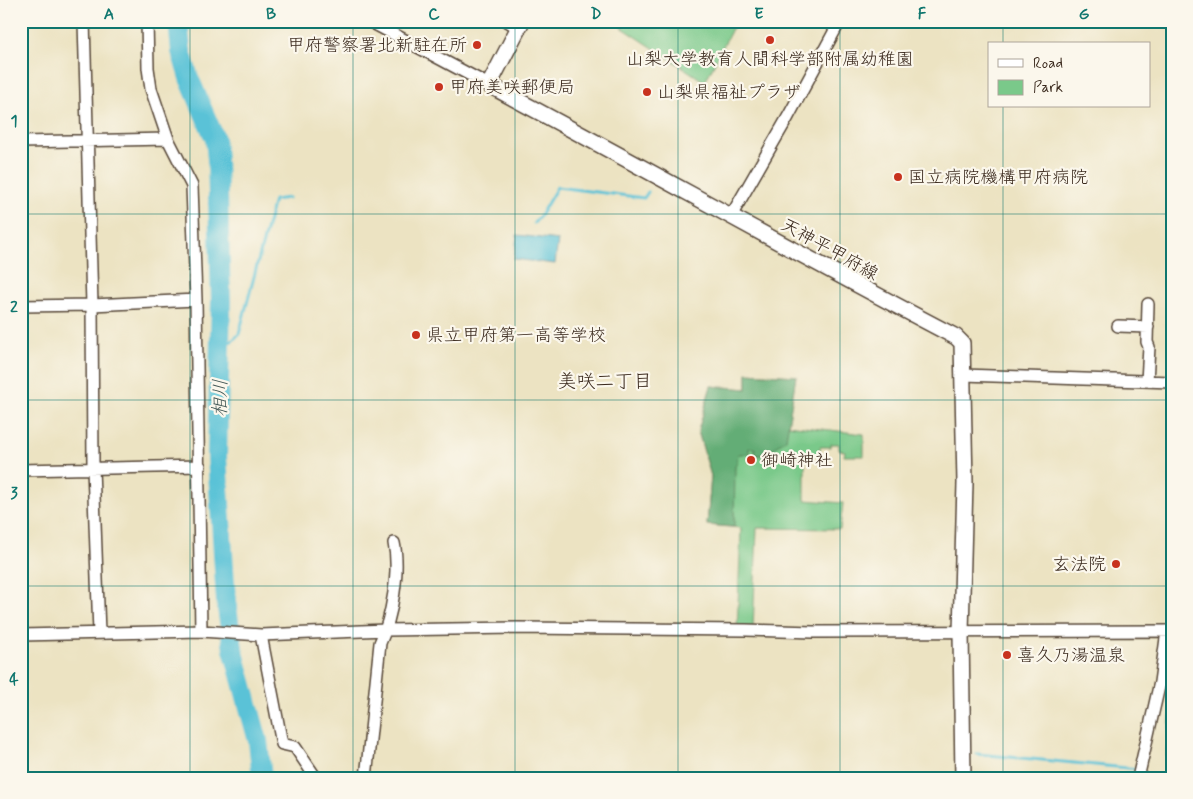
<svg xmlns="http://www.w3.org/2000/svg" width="1193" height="799" viewBox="0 0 1193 799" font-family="Mynerve,'Klee One',sans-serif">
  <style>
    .green { fill: #7ac98a; stroke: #5a7a54 }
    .forest { fill: #63ad76; stroke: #4f6c4a }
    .water { fill: #5ac2d7; stroke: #4a767a }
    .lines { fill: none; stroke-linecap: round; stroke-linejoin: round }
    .stream { stroke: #5ac2d7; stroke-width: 3 }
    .river { stroke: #5ac2d7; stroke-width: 20 }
    .minor-casing { stroke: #564637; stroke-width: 14 }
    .major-casing { stroke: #564637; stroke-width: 18 }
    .minor { stroke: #fff; stroke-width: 11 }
    .major { stroke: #fff; stroke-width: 15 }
    .grid { fill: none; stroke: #0f766e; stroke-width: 1; stroke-opacity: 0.55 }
    .poi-dot { fill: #c8321e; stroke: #fbf7ec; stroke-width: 2 }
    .labels { text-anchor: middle; stroke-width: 4.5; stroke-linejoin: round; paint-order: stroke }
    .poi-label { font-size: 18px; fill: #3b2a1e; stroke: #fbf7ec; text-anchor: start }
    .street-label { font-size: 18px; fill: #3b2a1e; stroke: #fbf7ec }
    .neighbourhood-label { font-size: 19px; fill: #3b2a1e; stroke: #fbf7ec }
    .water-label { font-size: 19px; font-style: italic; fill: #445856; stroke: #fbf7ec }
    .neatline { fill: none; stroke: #0f766e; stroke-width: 2 }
    .grid-label { font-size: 16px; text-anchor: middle; font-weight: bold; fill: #0f766e }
  </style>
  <rect width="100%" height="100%" fill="#fbf7ec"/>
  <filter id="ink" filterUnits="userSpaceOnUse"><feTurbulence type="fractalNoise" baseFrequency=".02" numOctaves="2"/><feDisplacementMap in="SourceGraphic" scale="10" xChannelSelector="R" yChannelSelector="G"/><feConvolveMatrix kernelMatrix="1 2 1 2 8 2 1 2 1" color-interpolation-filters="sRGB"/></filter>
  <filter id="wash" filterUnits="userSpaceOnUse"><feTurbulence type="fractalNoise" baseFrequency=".0096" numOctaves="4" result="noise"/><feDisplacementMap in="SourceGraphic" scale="20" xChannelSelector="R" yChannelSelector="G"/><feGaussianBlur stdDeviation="1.12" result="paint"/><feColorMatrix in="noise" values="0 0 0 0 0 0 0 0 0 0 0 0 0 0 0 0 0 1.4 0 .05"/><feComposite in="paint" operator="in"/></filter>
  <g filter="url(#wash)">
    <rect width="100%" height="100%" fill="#ece3c2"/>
    <!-- green -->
    <path class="green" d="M612 21H736L705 82Z
      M747 373 796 376 787 425 864 434V456H844L845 451 839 450V444H831V447H820V455H805V500L843 503 840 529 757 528 753 630H737L741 528 707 525 711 476 698 431 711 386 747 389Z
      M1171 709H1172V773L1165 772Z"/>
    <!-- forest -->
    <path class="forest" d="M747 373 796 376 786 439 765 455H755V448H749V454H738L737 464 735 466 734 527 707 525 711 476 698 431 711 386 747 389Z"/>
    <!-- water -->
    <path class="water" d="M517 235 558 240 555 264 514 259Z"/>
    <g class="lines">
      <!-- stream -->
      <path class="stream" d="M534 223 540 216 557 187 644 198 648 192
        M219 344 232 341 239 334 274 200 288 198
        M1167 685H1172
        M977 754 1138 769"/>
      <!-- river -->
      <path class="river" d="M178 21 181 51 189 78 215 139 217 159 221 301 217 456 226 601 233 649 258 741 262 778"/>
    </g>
  </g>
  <g filter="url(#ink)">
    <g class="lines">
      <!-- minor casing -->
      <g class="minor-casing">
        <path id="minor" d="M84 21 92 305 93 468 99 633
          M147 21 148 68 151 89 168 139 192 186 196 300 201 631
          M369 21 489 85
          M507 21 519 28
          M21 142 168 139
          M731 216 788 117 840 21
          M21 306 92 305 196 300
          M1118 326 1148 327
          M963 375 1172 382
          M1147 381 1149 347 1147 342 1148 304
          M21 470 200 466
          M21 635 201 631 261 635 386 630 517 628 746 630 813 632 1172 631
          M261 635 282 744 295 747 316 778
          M366 778 380 643C392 618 400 570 394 543
          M1138 778 1160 682 1167 631"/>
      </g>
      <!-- major casing -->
      <g class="major-casing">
        <path id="major" d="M522 21 489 85C645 168 799 255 956 337L962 343 965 483 961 632 963 778"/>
      </g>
      <!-- minor -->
      <use href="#minor" class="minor"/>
      <!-- major -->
      <use href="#major" class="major"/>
    </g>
  </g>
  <!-- grid -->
  <path class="grid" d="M190 21V778M353 21V778M515 21V778M678 21V778M840 21V778M1003 21V44M1003 106V778M21 214H1172M21 400H1172M21 586H1172"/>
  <!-- markers -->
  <g class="poi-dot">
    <circle cx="770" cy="40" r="5"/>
    <circle cx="477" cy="45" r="5"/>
    <circle cx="439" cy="87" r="5"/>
    <circle cx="647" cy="92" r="5"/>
    <circle cx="898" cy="177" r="5"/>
    <circle cx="416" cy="335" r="5"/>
    <circle cx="751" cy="460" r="5"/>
    <circle cx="1116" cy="564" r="5"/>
    <circle cx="1007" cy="655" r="5"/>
  </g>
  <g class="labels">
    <!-- poi labels -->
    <g class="poi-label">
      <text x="467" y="51" text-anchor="end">甲府警察署北新駐在所</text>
      <text x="770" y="65" text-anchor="middle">山梨大学教育人間科学部附属幼稚園</text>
      <text x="449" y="93">甲府美咲郵便局</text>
      <text x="657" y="98">山梨県福祉プラザ</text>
      <text x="908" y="183">国立病院機構甲府病院</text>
      <text x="426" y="341">県立甲府第一高等学校</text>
      <text x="761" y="466">御崎神社</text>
      <text x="1106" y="570" text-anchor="end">玄法院</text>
      <text x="1017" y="661">喜久乃湯温泉</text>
    </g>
    <!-- street labels -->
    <g class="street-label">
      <text transform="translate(830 249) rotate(29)" y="6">天神平甲府線</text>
    </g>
    <!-- neighbourhood labels -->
    <g class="neighbourhood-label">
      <text x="605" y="387">美咲二丁目</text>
    </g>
    <!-- water labels -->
    <g class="water-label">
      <text transform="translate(219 398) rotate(-89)" y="7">相川</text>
    </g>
  </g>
  <!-- margin -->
  <rect width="1193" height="799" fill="none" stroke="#fbf7ec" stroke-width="55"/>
  <!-- legend -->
  <rect x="988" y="42" width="162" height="65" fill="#fbf7ec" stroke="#aea59a"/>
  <rect x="998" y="59" width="25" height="8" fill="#ffffff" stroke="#aea59a"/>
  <text x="1033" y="68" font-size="15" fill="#3b2a1e">Road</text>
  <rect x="998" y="80" width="25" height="15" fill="#7ac98a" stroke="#aea59a"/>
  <text x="1033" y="92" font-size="15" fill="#3b2a1e">Park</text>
  <rect x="28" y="28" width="1138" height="744" class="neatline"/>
  <g class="grid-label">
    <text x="109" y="19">A</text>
    <text x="271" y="19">B</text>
    <text x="434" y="19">C</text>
    <text x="596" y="19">D</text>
    <text x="759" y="19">E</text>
    <text x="922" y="19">F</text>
    <text x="1084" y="19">G</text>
    <text x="14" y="126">1</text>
    <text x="14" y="312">2</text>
    <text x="14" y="498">3</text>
    <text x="14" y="684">4</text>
  </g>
</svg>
